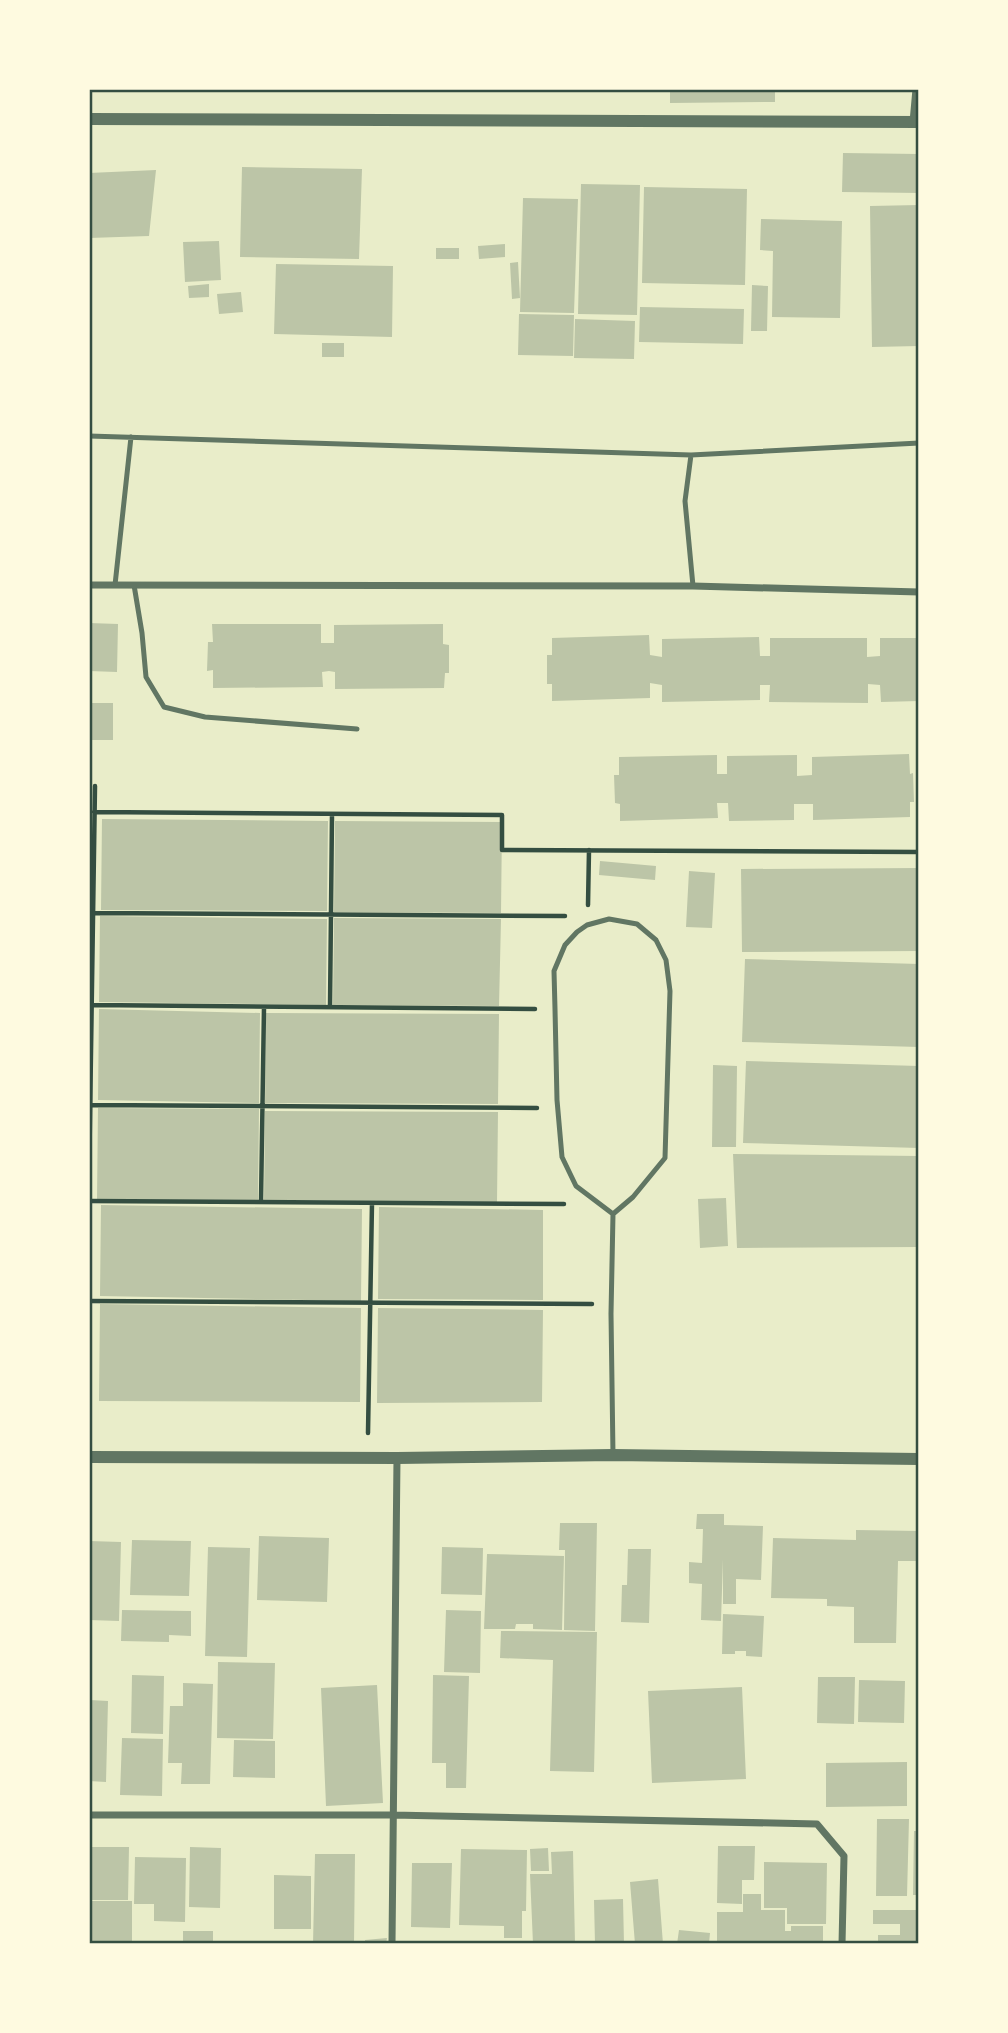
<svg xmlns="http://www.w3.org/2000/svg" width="1008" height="2033" viewBox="0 0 1008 2033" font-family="'Golos Text',sans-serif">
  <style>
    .building { fill: #bcc5a7 }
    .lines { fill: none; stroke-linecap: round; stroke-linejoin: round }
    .path { stroke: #344e41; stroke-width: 4.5 }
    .service { stroke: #617663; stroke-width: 5 }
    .minor { stroke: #617663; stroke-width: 7 }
    .tertiary { stroke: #617663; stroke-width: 12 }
    .neatline { fill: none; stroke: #344e41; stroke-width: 2.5 }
  </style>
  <rect width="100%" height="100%" fill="#e9edc9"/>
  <!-- building -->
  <path class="building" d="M670 89H775V102L670 103Z
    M843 153 919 154V193L842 192Z
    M242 167 362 169 359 259 240 257Z
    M156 170 149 236 89 238V173Z
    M581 184 640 185 637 315 578 314Z
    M644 187 747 189 745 285 642 283Z
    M523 198 578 199 574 313 520 312Z
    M919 205V346L872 347 870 206Z
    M761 219 842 221 840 318 772 317 773 251 760 250Z
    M219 241 221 280 185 282 183 242Z
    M505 244V257L479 259 478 246Z
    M436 248H459V259H436Z
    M518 262 520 298 512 299 510 263Z
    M276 264 393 266 392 337 274 334Z
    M209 284V297L189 298 188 286Z
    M752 285 768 286 767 331H751Z
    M241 292 243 312 219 314 217 294Z
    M640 307 744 309 743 344 639 342Z
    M519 314 574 315 573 356 518 355Z
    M575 319 635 321 634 359 574 358Z
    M322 343H344V357H322Z
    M89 623 118 624 117 672 89 671Z
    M212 624H321V643H334V625L443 624V644L449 645V673H445L444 688 335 689V672L329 671 322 672 323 687 213 688V670L207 671 208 642H213Z
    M649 635 650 655 662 657V639L759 637 760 656H770V638H867V657L880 656V638H919V701L881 702 880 685 868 684V703L769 702 770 685H760V700L662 702V685L650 683V698L552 701V684H547V655H552V638Z
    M89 703H113V740H89Z
    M909 754 910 774 913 773 914 802H910V817L813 820V804H794V820L729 821 728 803H717L718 818 620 821V804L615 803 614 775H619V757L717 755V774H727V756L797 755V776L812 775V757Z
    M102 819 328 821 327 911 101 910Z
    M335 821 502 822 501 913 334 912Z
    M600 861 656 866 655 880 599 875Z
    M919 868V951L742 952 741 869Z
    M689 871 715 873 712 928 686 927Z
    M100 916 327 919 326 1005 99 1002Z
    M334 918 501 919 499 1006 333 1005Z
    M745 959 919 964V1047L742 1042Z
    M99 1009 260 1013 259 1103 98 1100Z
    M266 1013 499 1014 498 1104 265 1103Z
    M746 1061 919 1066V1148L743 1143Z
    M713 1065 737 1066 736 1147H712Z
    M98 1108 259 1109 258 1201 97 1200Z
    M265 1111 498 1112 497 1202 264 1200Z
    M733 1154 919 1156V1247L737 1248Z
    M726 1198 728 1246 700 1248 698 1199Z
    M101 1205 362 1209 361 1301 100 1296Z
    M379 1207 543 1210V1300L378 1299Z
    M100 1304 361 1308 360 1402 99 1401Z
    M378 1308 543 1310 542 1402 377 1403Z
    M697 1514H724V1525L763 1526 761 1580 736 1579V1604H723V1559L721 1621 701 1620 702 1584 689 1583V1562L702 1563 703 1529H696Z
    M560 1523H597L595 1631 564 1630 565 1550H559Z
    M856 1530 919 1531V1561H898L896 1643H854V1607L827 1606V1599L771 1598 773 1538 856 1540Z
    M259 1536 329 1538 327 1602 257 1600Z
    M132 1540 191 1541 189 1596 130 1595Z
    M89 1541 121 1542 119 1621 89 1620Z
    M208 1547 250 1548 247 1657 205 1656Z
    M442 1547 483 1548 482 1595 441 1594Z
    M628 1549H651L649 1623 621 1622 622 1585H627Z
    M487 1554 564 1556 562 1630 533 1629V1624H516L515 1629H484Z
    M122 1610 191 1611V1636L169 1635V1642L121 1641Z
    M446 1610 481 1611 480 1673 444 1672Z
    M723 1614 764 1616 762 1657 746 1656V1651H735V1654H722Z
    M501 1631 597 1632 594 1772 550 1771 553 1660 500 1658Z
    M218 1662 275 1663 273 1739 217 1738Z
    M132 1675 164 1676 163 1734 131 1733Z
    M433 1675 469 1676 466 1788H446V1763H432Z
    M818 1677H855L854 1724 817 1723Z
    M859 1680 905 1681 904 1723 858 1722Z
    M183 1683 213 1684 210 1784H181L182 1763H168L170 1706H183Z
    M377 1685 383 1803 326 1806 321 1688Z
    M742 1687 746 1779 652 1783 648 1691Z
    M90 1700 108 1701 106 1782 89 1781Z
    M122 1738 163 1739 162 1796 120 1795Z
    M234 1740 275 1741V1778L233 1777Z
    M907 1762V1806L826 1807V1763Z
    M877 1819H909L907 1896H876Z
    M914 1831H919V1895H913Z
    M718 1846H755L754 1880H742V1904L717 1903Z
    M89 1847H129L128 1900H89Z
    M190 1847 221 1848 220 1908 189 1907Z
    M548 1848 549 1871H531L530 1849Z
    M461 1849 527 1850 526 1911H522V1938H504V1926L459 1925Z
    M573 1851 575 1944H533L530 1874H552L551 1852Z
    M315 1854H355L354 1944H313Z
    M135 1857 186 1858 185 1922 154 1921V1904H134Z
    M764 1862 827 1863 826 1924H787V1908H764Z
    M412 1863H452L450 1928 411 1927Z
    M274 1875 311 1876V1929H274Z
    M658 1879 663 1944H635L630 1882Z
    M743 1894H761V1910H785V1931H791V1926H823V1944H717V1912H743Z
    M623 1899 624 1944H595L594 1900Z
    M89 1901H132V1944H89Z
    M873 1910H919V1941H902V1944H878V1935H900V1924H873Z
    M679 1930 710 1933 709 1944H677Z
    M183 1931H213V1944H183Z
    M387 1938 386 1944H365V1940Z"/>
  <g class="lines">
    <!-- path -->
    <path class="path" d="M94 812 502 815V850L919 852
      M588 905 589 850
      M93 913 565 916
      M92 1005 535 1009
      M330 1007 332 814
      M90 1105 537 1108
      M89 1185 95 786
      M89 1201 564 1204
      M261 1202 264 1007
      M89 1301 592 1304
      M368 1433 372 1203"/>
    <!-- service -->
    <path class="service" d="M89 436 691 455 685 501 693 586
      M691 455 919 443
      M115 585 131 437
      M134 585 142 633 146 677 164 707 205 717 357 729
      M609 919 637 924 656 940 666 960 670 991 665 1158 633 1197 613 1214 576 1186 562 1157 557 1100 555 1009 554 971 565 945 577 932 587 925Z
      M613 1214 611 1314 613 1455"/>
    <!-- minor -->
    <path class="minor" d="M913 122 916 89
      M89 585 693 586 919 592
      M89 1815H393L817 1824 844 1856 842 1944
      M392 1944 397 1458"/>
    <!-- tertiary -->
    <path class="tertiary" d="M89 119 919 122
      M89 1457 397 1458 613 1455 919 1459"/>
  </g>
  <!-- border -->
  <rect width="1008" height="2033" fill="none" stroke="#fefae0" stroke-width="182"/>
  <rect x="91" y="91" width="826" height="1851" class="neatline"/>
</svg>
